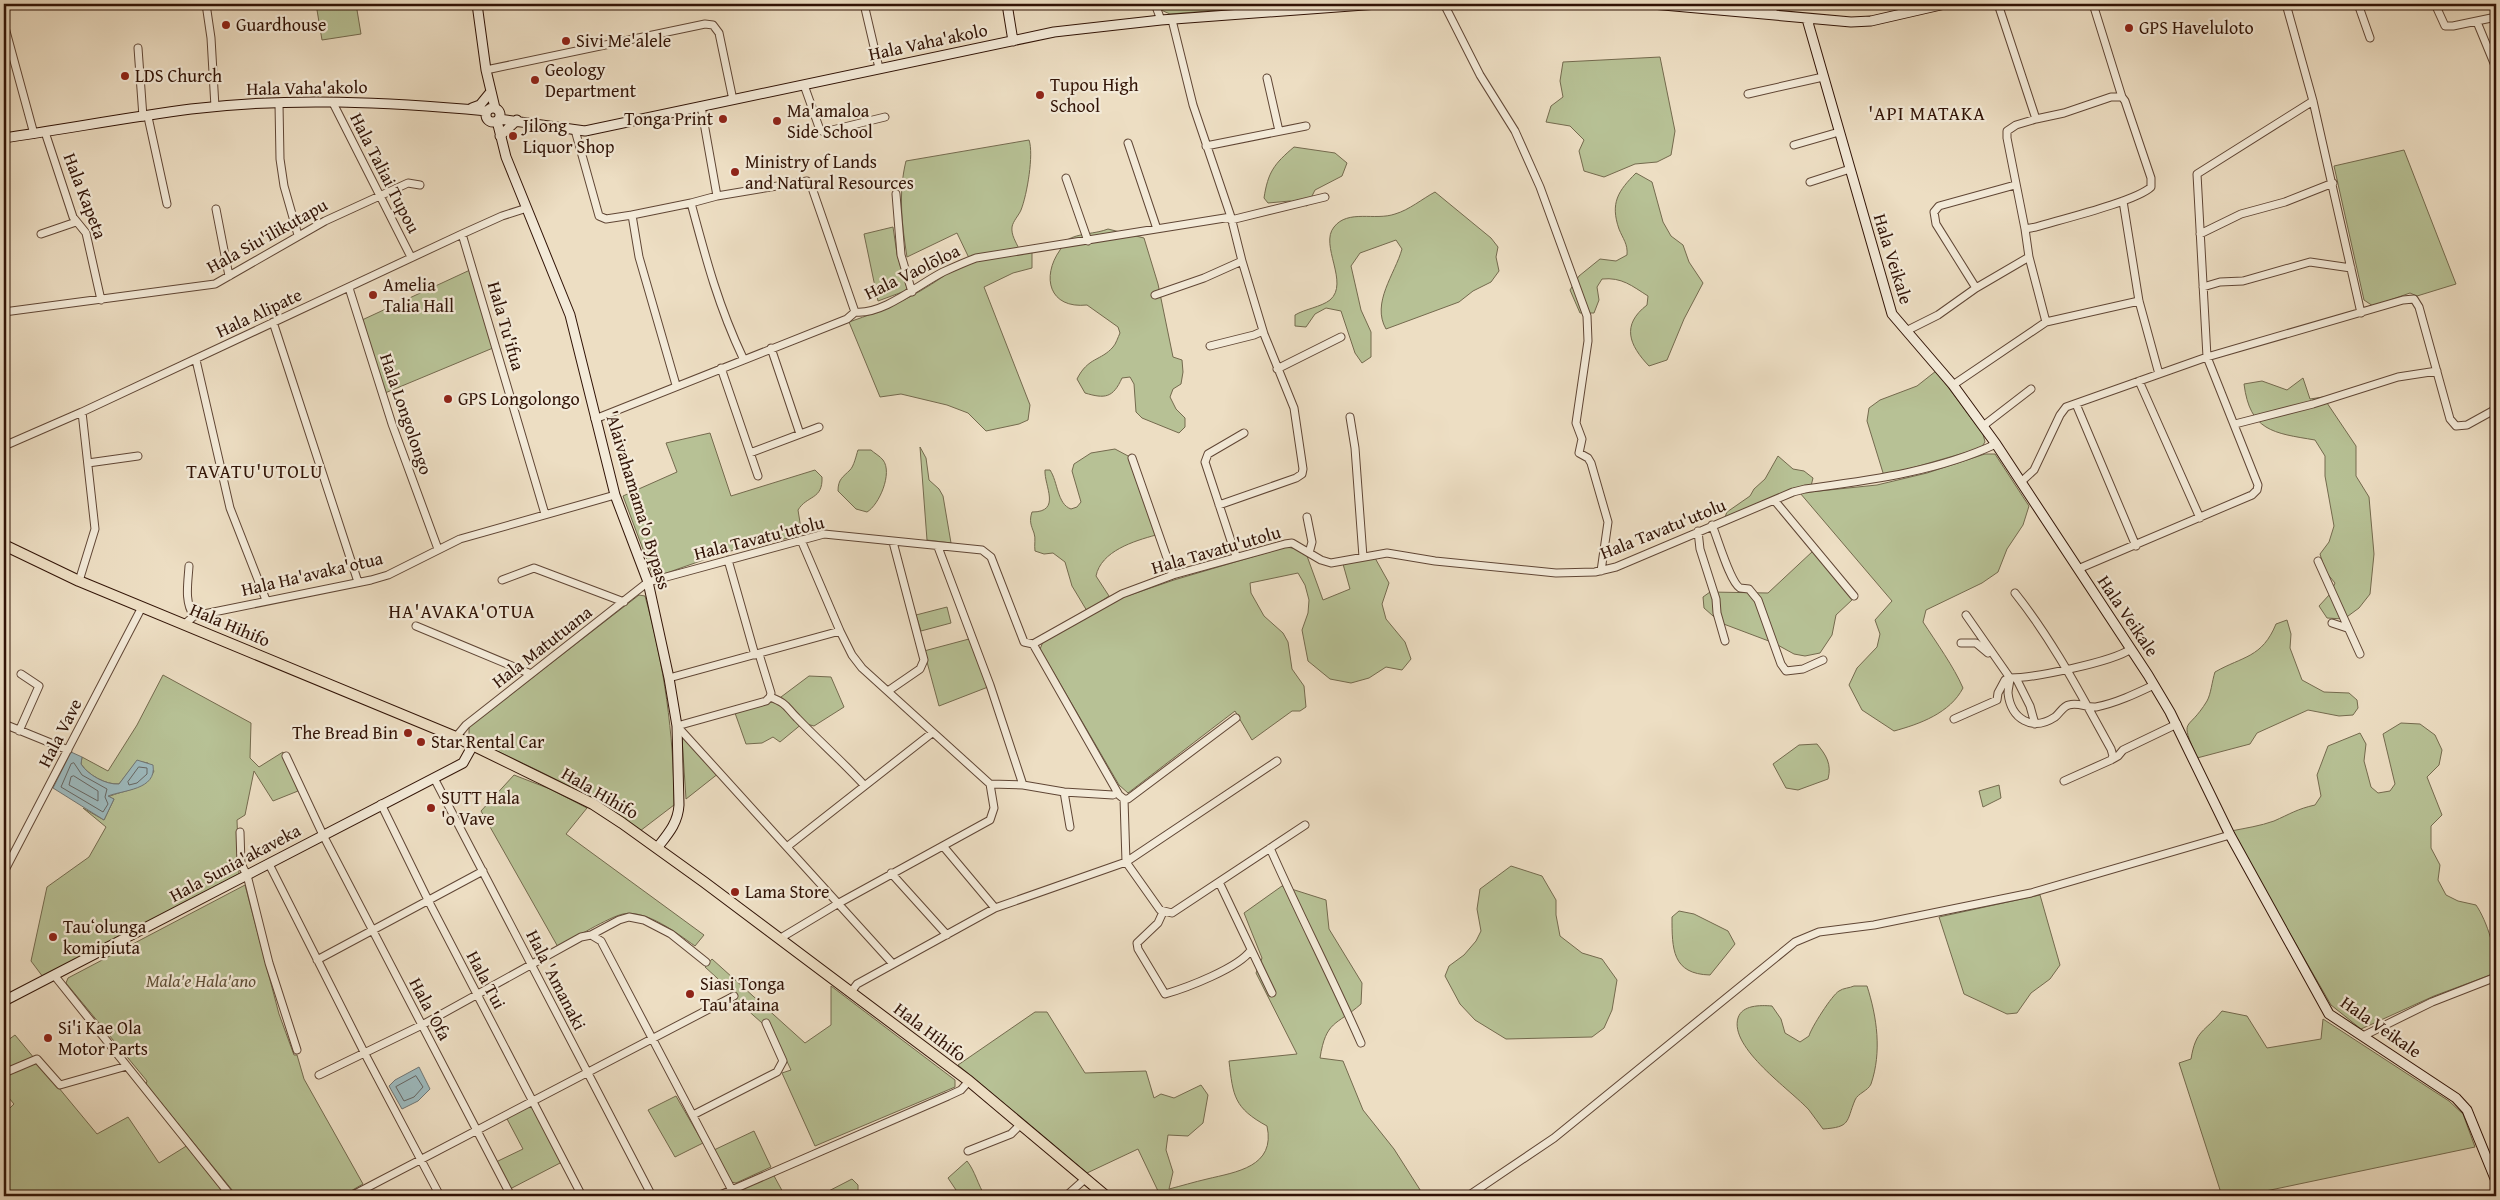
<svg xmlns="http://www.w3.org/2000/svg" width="2500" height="1200" viewBox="0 0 2500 1200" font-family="'Gentium Book Plus',serif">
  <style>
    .green { fill: #b7c195; stroke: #746a4e }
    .water { fill: #9dbabe; stroke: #727774 }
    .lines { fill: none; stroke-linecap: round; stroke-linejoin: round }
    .shore { stroke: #676662; stroke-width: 1 }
    .street-casing { stroke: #604635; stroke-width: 9 }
    .secondary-casing { stroke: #311306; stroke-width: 11 }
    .primary-casing { stroke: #311306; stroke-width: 12 }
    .street { stroke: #f3ead8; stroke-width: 7 }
    .secondary { stroke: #f3ead8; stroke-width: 9 }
    .primary { stroke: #eddec3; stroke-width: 10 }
    .poi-dot { fill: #8f2418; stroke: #f3ead8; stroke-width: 2 }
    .labels { text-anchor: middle; stroke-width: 4.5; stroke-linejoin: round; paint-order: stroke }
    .poi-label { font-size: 18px; fill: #311306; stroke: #f3ead8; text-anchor: start }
    .street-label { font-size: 18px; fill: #311306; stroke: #f3ead8 }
    .park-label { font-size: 18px; font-style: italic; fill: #605038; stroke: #f3ead8 }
    .neighbourhood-label { font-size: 19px; letter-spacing: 1px; fill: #311306; stroke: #f3ead8 }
  </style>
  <rect width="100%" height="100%" fill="#eddec3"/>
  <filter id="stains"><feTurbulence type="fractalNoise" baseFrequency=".004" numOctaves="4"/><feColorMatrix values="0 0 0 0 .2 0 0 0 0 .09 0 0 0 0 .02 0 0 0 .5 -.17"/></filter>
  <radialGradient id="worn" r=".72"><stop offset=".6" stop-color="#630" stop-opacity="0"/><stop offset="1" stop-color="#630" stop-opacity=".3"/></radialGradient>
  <!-- green -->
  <path class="green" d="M316 4H356L361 34 322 40Z
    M1159 4H1296L1170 14 1161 10Z
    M1660 57 1675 131 1671 155 1657 162 1635 164 1604 177 1584 171 1579 151 1584 140 1570 126 1546 122 1551 106 1563 97 1560 81 1563 62Z
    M1029 140C1034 154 1027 195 1021 210 1019 215 1013 221 1012 227 1011 235 1016 242 1019 249L1032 252V268L1013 273 984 287 1030 405 1028 420 1019 424 986 431 968 413 947 405 901 394 880 397 849 322C887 309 910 299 944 276L945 268 969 258 957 233 907 257C902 225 898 193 906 161Z
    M1294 147 1335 153 1347 163 1342 176 1315 190 1307 206 1290 201 1268 203 1264 198C1268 172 1274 164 1294 147Z
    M2404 150 2456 284 2417 296 2410 293 2373 306 2364 300 2334 166Z
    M1636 173 1652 182 1663 222 1671 236 1683 245 1689 262 1703 283 1684 319 1667 360 1649 366C1629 345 1621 325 1647 305L1648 296C1632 286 1622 277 1602 279L1597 287 1599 300 1594 313H1580L1570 290 1579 276 1600 259 1616 261 1627 255C1628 244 1623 239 1619 229 1610 203 1618 191 1636 173Z
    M1435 192 1491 238 1498 247 1496 257 1499 271 1491 282 1473 291 1459 302 1386 329C1371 303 1395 274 1402 249L1396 240 1360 253 1351 266 1361 310 1371 332V357L1362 363 1355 353 1341 311 1326 308 1315 314 1306 327 1295 326V315C1305 309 1321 307 1330 300 1350 283 1319 245 1334 227 1348 209 1375 221 1395 214 1409 210 1422 199 1435 192Z
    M893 227 897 254 907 288 905 291 878 301 864 234Z
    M1108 229 1144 238 1158 284 1173 357 1182 360 1183 372 1181 384 1173 389 1170 397 1176 409 1185 418V427L1179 433 1142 418 1136 412 1134 384 1130 377 1122 378C1113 398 1105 399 1085 393L1077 379C1088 357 1101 361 1113 347 1116 344 1118 337 1120 333L1118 327 1087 305C1049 309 1041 277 1060 250 1062 247 1065 242 1067 240 1078 233 1096 234 1108 229Z
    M470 270 493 348 385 393 362 320Z
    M1936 371 1983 434 1985 442 1981 448 1884 476 1867 421 1869 408 1880 400 1917 386Z
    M2303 378 2310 399 2323 397 2356 446V476L2369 497 2374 554 2370 594 2359 608 2344 619 2327 618 2319 606 2330 594 2335 583 2325 571 2320 554 2329 542 2334 526 2325 476V456L2315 440C2273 433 2250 431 2244 384L2262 381 2287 390Z
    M710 433 731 496 815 470 822 477C823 500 807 495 798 510L802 535 726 552 658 576H653L623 496 677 472 666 443Z
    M920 447 926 458 929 480 939 489 943 496 951 543 927 540Z
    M1115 449 1130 457 1156 535C1134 541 1101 551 1096 576L1109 596 1087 611 1072 586 1065 562 1053 553 1044 554 1035 551C1034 545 1036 538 1034 533 1031 525 1029 521 1032 512 1062 512 1044 486 1045 470H1050C1058 482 1057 504 1071 509L1077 507 1081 502 1072 471 1074 464 1091 453Z
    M858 450H871C874 453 880 456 883 460 893 473 879 505 867 512L856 509 838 491C838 479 843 477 850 470 854 466 856 456 858 450Z
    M1985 454H1995L2029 506 2023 525 2007 549 1998 572 1982 583 1926 610 1923 622C1936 642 1954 667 1963 688 1950 713 1920 724 1894 731L1862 710 1849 685 1857 668 1877 647 1880 634 1875 620 1892 601 1800 493 1877 485 1927 473Z
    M1778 456 1793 469 1804 471 1813 478 1811 486 1794 488 1725 517 1727 512 1750 496 1754 489 1765 479Z
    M1286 547 1298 549 1307 556 1323 600 1350 589 1343 564 1375 558 1389 583 1382 604 1386 619 1405 642 1411 659 1402 670 1386 667 1369 678 1351 683 1330 679 1308 661 1302 630 1308 613 1309 600 1305 585 1298 573 1250 583 1251 593 1264 616 1283 633 1288 642 1292 669 1304 686 1306 707 1300 711H1292L1252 740 1235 711 1128 793 1119 785 1040 649 1043 642 1124 597 1174 580Z
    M1813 551 1853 599 1836 615 1832 635 1820 653 1805 656 1794 654 1774 643 1721 623 1704 608 1703 597 1710 592 1768 593Z
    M639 595 645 596C664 664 674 734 674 805L640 831C589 791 526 766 469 737V727Z
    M947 607 951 623 921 631 916 615Z
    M2287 620 2291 634 2290 648 2302 680 2324 692 2349 693 2357 700 2358 708 2353 715 2339 716 2308 710 2257 733 2250 744 2197 758C2179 715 2187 734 2207 701 2211 694 2212 681 2215 672 2243 656 2262 658 2276 624Z
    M969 639 988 687 939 706 924 651Z
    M163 675 251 723 250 758 259 767 283 752 298 791 273 801 254 771 245 815 237 820 239 874 43 977 31 961 47 887 89 857 106 827 83 808 104 820 114 799 108 797C125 789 144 791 154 771L148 763 137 761 119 784C106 785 88 775 81 764L82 757 108 771 137 725Z
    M809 676 831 677 844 707 814 726 803 723 780 742 773 737 762 743 746 744 735 713 754 705 777 700Z
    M2401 723 2420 724 2435 735 2442 750 2439 765 2427 777 2442 815 2431 826V848L2440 865 2438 880 2446 895 2458 901 2476 905C2486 919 2500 958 2493 974L2434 996 2361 1029 2331 1005 2231 831C2246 828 2260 826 2274 821 2290 814 2297 809 2315 805L2321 796 2317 775 2328 746 2360 733 2366 744 2364 761 2371 787 2378 793 2390 791 2395 784 2383 734Z
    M686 737 719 773 686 799 682 738Z
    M1817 744C1826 755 1832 764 1828 779L1798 790 1786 788 1773 764 1799 745Z
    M514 775 550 789 587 808 566 834 704 935 695 946C678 934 646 909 623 914 609 917 573 939 558 947L481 811Z
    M1999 785 2001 798 1983 807 1979 791Z
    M1511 866 1542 876 1556 900V915L1560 936 1582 953 1602 959 1617 980 1612 1010 1604 1028 1592 1037 1506 1039 1475 1020 1460 1004 1445 976 1449 966 1464 955 1476 941 1481 931 1477 909 1480 889Z
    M245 885 279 1014 294 1055H297L304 1079 363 1184 342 1196H237L158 1099 146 1084 147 1081 66 983 68 978Z
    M1282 886 1326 900 1329 929 1362 983 1361 1004C1336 1026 1326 1020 1320 1058L1343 1061 1363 1110 1394 1149 1424 1196H1147L1158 1191 1138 1149 1087 1173 958 1065 1035 1012H1047L1085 1073 1146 1071 1154 1098 1161 1094 1174 1098 1201 1085 1208 1095 1203 1123 1188 1136 1168 1135 1166 1150 1173 1172 1169 1189C1181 1186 1194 1182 1207 1179 1236 1172 1276 1167 1267 1126 1234 1108 1233 1096 1229 1061L1297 1054 1256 973 1262 958 1244 913Z
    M2040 895 2060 965 2050 979 2031 993 2017 1013 2007 1014 1964 994 1939 917Z
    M1679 911 1694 914 1728 931 1735 944 1710 975C1672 974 1672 949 1672 917Z
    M712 959 805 1043 831 1025V986L955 1080V1087L815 1146 782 1073 791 1070 768 1021 762 1023 735 999 728 988 705 967Z
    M1854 986H1867C1877 1017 1882 1052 1871 1084 1868 1091 1858 1093 1855 1100 1846 1122 1851 1127 1823 1129 1818 1123 1814 1116 1809 1110 1791 1090 1729 1048 1738 1018 1742 1005 1760 1005 1772 1006L1781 1019 1785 1033 1800 1042 1809 1036C1811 1028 1832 995 1839 991 1843 988 1850 988 1854 986Z
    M2222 1011 2247 1016 2267 1048 2321 1039 2323 1019 2449 1101 2463 1114 2475 1147 2242 1196H2222L2179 1063 2191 1059C2196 1029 2204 1033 2222 1011Z
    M15 1035 97 1134 128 1117 159 1163 188 1145 226 1196H4V1114L14 1104 4 1092V1043Z
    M676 1096 703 1143 675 1157 648 1110Z
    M530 1105 534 1106 562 1162 510 1189 496 1162 523 1149 506 1117Z
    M754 1131 771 1167 736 1183 731 1182 714 1150Z
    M967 1161C975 1171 978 1185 985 1196H960L948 1178Z
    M773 1174 785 1196H738V1191Z
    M852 1179 858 1185V1191L853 1196H819Z"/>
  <!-- water -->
  <path class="water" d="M71 752 82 757 81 764C88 775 106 785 119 784L137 760 153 765C157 790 123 790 108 796L114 799 104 820 53 788Z
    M419 1067 430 1089 418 1101 402 1109 389 1086 395 1080Z"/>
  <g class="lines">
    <!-- shore -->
    <path class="shore" d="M74 763 82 775 107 789 105 797 108 804 103 812 61 787 71 764Z
      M139 767 147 768V774L137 783 129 785 128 782Z
      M74 776 98 791V801L69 785 71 777Z
      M416 1076 423 1087 414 1097 404 1101 396 1087Z"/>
    <!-- street casing -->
    <g class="street-casing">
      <path id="street" d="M206 4 211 38 215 107
        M864 4 879 68
        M1155 4 1161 20
        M1444 4 1480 75 1515 131 1540 187 1587 316 1588 341 1576 423 1582 439 1579 453 1588 458 1591 463 1608 522 1601 571
        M1998 4 2036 119 2064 113 2111 97H2122L2125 101 2151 178V187C2137 201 2059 220 2036 227L2025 229 2007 138V131L2016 125 2036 119
        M2093 4 2122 97
        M2286 4 2313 101 2361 313
        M2358 4 2370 38
        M2435 4 2445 26H2453L2496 17
        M1773 15V4
        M2477 22 2496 68
        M4 24 34 134
        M138 48 143 117
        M486 70 705 24 713 25 719 33 733 100
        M1267 78 1279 131
        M804 85 820 130 824 132 885 117
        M1748 94 1823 77
        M333 103 411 257
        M279 104 280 159 284 186 298 235
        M701 106 717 196
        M148 117 167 204
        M575 130 599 216 606 219 632 215
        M45 132 73 217 86 233 101 300
        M1128 143 1157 229
        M1794 145 1839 132
        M1206 146 1306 126
        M1066 178 1088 241
        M1810 182 1850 169
        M896 194 901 255 912 292
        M2123 201 2139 301 2159 374
        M216 209 229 276
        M1231 220 1325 197
        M2025 229 2029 257
        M41 234 76 222
        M462 234 545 514
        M2200 234 2241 214 2285 202 2333 183
        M2203 287 2220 282 2243 281 2310 262 2351 268
        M349 288 392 424 438 549
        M1976 288 1936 224 1934 212 1939 206 2015 185
        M1155 295 1204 278 1242 261 1231 217 1193 105 1172 20
        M4 312 215 284 325 221 408 183 420 185
        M273 322 358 582
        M2046 322 2139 301
        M1906 331 1938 315 1976 288 2029 257 2046 322 1953 385
        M1210 346 1254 335 1263 331
        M771 348 800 434
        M743 358C718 305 706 259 691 203L717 196 807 181 811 185 855 312
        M196 360 230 508 266 600
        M721 368 758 476
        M1277 369 1341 337
        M2139 381 2200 518
        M676 385 639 257 632 215 691 203
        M2076 404 2136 546
        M1350 417 1355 448 1363 557
        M595 419 847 319 855 312C883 315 919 284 943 272 954 267 965 262 976 258L1231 217
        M2235 424 2313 404 2398 377 2437 371
        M1983 426 2031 389
        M4 446 82 412 462 234 502 216 527 208
        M750 453 819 427
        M1132 458 1173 575
        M88 463 138 456
        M2021 482 2034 470 2060 415 2066 407 2207 357 2403 300 2414 299 2419 307 2450 419 2456 426 2467 425 2496 409
        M1775 501 1854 596
        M1219 505 1296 478 1302 474 1303 469 1294 408 1264 334 1242 261
        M1307 517 1312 542 1309 553
        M1712 525C1718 539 1730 582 1740 588L1749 589 1758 600 1781 664 1786 671 1803 669 1823 660
        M1698 531 1700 549 1716 599 1717 613 1725 641
        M801 540 840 631
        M938 547 990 685 1023 785
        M1236 556 1205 462 1208 454 1244 433
        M728 560 755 655
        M2318 561 2360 654
        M189 566C188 583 184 602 194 616
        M2078 569 2252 495 2257 490 2258 485 2207 357 2197 174 2313 101
        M502 580 534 568 624 602
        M79 581 95 529 82 412
        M2015 593C2054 642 2081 695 2111 749L2113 756 2111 760
        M1966 615 2010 678C2034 678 2112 662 2131 649
        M186 623 194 616 371 580 388 575 460 539 615 495
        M2332 623 2347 628
        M416 626 531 674
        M1961 643H1976L1988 653
        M1033 644 1119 795 1124 799H1128L1236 718
        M759 654 771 693 770 697 766 701 677 726 893 964
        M669 678 840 631 852 655 862 668 990 784 1023 785 1064 792 1113 795
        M2016 678 2030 706 2035 724
        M888 691 920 669 924 660 893 542
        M770 697C788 704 785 706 797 718 819 741 843 762 864 785
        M1954 719 1997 700 1998 693 2005 680 2010 678C2010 683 2008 688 2008 693 2011 719 2032 732 2055 717 2060 713 2063 706 2069 705 2078 702 2087 708 2096 707 2116 703 2135 694 2154 685
        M4 724 68 750
        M19 731 39 686 21 674
        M456 737 466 725 648 582 824 534 982 550 991 557 1024 642 1033 644 1122 594 1173 575 1285 544 1292 543 1321 560 1331 563 1387 553 1435 561 1556 573 1595 572 1616 567 1793 492 1805 489C1870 480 1936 472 1996 444
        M286 756 323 835 511 1196
        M434 778 652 1196
        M2064 781 2111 760 2118 756 2123 750 2177 724
        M1064 792 1070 827
        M1124 799 1126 862 1277 761
        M381 804 429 902 582 1196
        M240 832 241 864 247 875 269 963 297 1050
        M788 846 932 733
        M943 846 995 908
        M1270 848C1299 914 1332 977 1361 1043
        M269 864 365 1054 440 1196
        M4 872 142 607
        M891 873 947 935
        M1219 882 1272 993
        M1163 912 1158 923 1137 943 1138 949 1165 994C1186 988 1239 968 1251 950
        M591 935 619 920 629 917 644 920 671 934 706 962
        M779 939 839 903 990 820 994 808 990 784
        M317 960 483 871
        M54 975 231 1196
        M851 992 857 984 995 908 1126 862 1160 910 1172 913 1305 825
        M2363 1036 2432 1002 2496 977
        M4 1073 37 1059 60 1085 127 1066
        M319 1075 422 1025 581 937 591 935 601 941 735 1196
        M693 1115 777 1072 783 1061 766 1023
        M968 1151 1011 1134 1020 1125
        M351 1196 734 996
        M718 1196 948 1096 961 1090 969 1081
        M1066 1196 1085 1179
        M1468 1196 1554 1138 1795 942 1819 932 1874 925 2031 893 2230 835"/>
    </g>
    <!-- secondary casing -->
    <g class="secondary-casing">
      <path id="secondary" d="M477 4 486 70 495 108
        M1007 4 1013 41
        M1652 4 1851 22 1871 21 1945 4
        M1807 19 1892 314 1953 385 1996 444 2148 675 2170 712 2230 835 2329 1014 2456 1098 2467 1110 2496 1181
        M486 115a7 7 0 1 1 14 0a7 7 0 1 1-14 0Z
        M472 108 480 105 489 94
        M499 119 585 131 1054 32 1161 20 1378 4
        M497 121 506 157 570 315 615 495 648 582 669 678 677 726 679 805C678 823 668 834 657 848
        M500 136 517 120
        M4 138C66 129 129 117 191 109 289 97 389 102 487 111
        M4 1001 463 763 473 745"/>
    </g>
    <!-- primary casing -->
    <g class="primary-casing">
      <path id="primary" d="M4 545 79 581 456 737 593 804 622 823 704 882 969 1081 1106 1196"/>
    </g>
    <!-- street -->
    <use href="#street" class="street"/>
    <!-- secondary -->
    <use href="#secondary" class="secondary"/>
    <!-- primary -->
    <use href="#primary" class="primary"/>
  </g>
  <!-- markers -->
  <g class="poi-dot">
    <circle cx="226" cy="25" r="5"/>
    <circle cx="2129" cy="28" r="5"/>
    <circle cx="566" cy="41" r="5"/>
    <circle cx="125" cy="76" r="5"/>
    <circle cx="535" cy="80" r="5"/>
    <circle cx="1040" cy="95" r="5"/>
    <circle cx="723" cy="119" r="5"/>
    <circle cx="777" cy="121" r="5"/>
    <circle cx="513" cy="136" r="5"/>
    <circle cx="735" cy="172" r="5"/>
    <circle cx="373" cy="295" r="5"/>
    <circle cx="448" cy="399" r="5"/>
    <circle cx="408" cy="733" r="5"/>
    <circle cx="421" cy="742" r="5"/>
    <circle cx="431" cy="808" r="5"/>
    <circle cx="735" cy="892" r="5"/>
    <circle cx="53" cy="937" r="5"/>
    <circle cx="690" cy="994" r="5"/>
    <circle cx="48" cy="1038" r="5"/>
  </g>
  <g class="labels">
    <!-- poi labels -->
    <g class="poi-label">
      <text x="236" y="31">Guardhouse</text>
      <text x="2139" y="34">GPS Haveluloto</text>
      <text x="576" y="47">Sivi Me'alele</text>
      <text x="545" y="76">Geology<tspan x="545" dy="21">Department</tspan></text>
      <text x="135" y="82">LDS Church</text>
      <text x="1050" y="91">Tupou High<tspan x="1050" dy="21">School</tspan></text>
      <text x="787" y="117">Ma'amaloa<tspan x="787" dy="21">Side School</tspan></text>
      <text x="713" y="125" text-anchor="end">Tonga Print</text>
      <text x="523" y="132">Jilong<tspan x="523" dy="21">Liquor Shop</tspan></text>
      <text x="745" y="168">Ministry of Lands<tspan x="745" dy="21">and Natural Resources</tspan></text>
      <text x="383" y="291">Amelia<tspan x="383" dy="21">Talia Hall</tspan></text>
      <text x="458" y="405">GPS Longolongo</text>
      <text x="398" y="739" text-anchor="end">The Bread Bin</text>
      <text x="431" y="748">Star Rental Car</text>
      <text x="441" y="804">SUTT Hala<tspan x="441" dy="21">'o Vave</tspan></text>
      <text x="745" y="898">Lama Store</text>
      <text x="63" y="933">Tauʻolunga<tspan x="63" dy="21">komipiuta</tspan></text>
      <text x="700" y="990">Siasi Tonga<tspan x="700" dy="21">Tau'ataina</tspan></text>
      <text x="58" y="1034">Si'i Kae Ola<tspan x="58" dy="21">Motor Parts</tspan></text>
    </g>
    <!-- street labels -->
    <g class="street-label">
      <text transform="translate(928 42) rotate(-12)" y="6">Hala Vaha'akolo</text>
      <text transform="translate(307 88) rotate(-1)" y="6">Hala Vaha'akolo</text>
      <text transform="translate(385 173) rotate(63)" y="6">Hala Taliai Tupou</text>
      <text transform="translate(85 196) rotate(69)" y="6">Hala Kapeta</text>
      <text transform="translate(267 236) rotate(-29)" y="6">Hala Siu'ilikutapu</text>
      <text transform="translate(1893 259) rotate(73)" y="6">Hala Veikale</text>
      <text transform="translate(912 272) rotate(-26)" y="6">Hala Vaolōloa</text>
      <text transform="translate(259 313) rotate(-25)" y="6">Hala Alipate</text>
      <text transform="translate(506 326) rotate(74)" y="6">Hala Tu'ifua</text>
      <text transform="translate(406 414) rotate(71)" y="6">Hala Longolongo</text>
      <text transform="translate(638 500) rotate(73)" y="6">'Alaivahamama'o Bypass</text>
      <text transform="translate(1663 529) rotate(-22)" y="6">Hala Tavatu'utolu</text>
      <text transform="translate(759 538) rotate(-14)" y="6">Hala Tavatu'utolu</text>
      <text transform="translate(1216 550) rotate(-16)" y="6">Hala Tavatu'utolu</text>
      <text transform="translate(312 574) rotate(-13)" y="6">Hala Ha'avaka'otua</text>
      <text transform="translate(2128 616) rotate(56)" y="6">Hala Veikale</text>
      <text transform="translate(230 625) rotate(23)" y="6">Hala Hihifo</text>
      <text transform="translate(542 647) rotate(-38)" y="6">Hala Matutuana</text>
      <text transform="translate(60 733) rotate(-63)" y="6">Hala Vave</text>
      <text transform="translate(600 793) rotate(30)" y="6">Hala Hihifo</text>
      <text transform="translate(235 863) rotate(-28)" y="6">Hala Sunia'akaveka</text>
      <text transform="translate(486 980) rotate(62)" y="6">Hala Tui</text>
      <text transform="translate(556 980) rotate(63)" y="6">Hala 'Amanaki</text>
      <text transform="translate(430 1009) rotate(62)" y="6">Hala 'Ofa</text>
      <text transform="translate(2381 1027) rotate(35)" y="6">Hala Veikale</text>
      <text transform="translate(930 1032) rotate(37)" y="6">Hala Hihifo</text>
    </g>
    <!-- park labels -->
    <g class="park-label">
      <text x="201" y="987">Mala'e Hala'ano</text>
    </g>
    <!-- neighbourhood labels -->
    <g class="neighbourhood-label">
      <text x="1927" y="120">'API MATAKA</text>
      <text x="255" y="478">TAVATU'UTOLU</text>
      <text x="462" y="618">HA'AVAKA'OTUA</text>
    </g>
  </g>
  <!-- margin -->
  <rect width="2500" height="1200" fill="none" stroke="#eddec3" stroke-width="20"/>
  <rect x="5" y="5" width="2490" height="1190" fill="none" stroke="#311306" stroke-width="2.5"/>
  <rect x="10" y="10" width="2480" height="1180" fill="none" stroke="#311306"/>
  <rect width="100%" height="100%" filter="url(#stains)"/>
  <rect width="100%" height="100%" fill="url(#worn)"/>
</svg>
